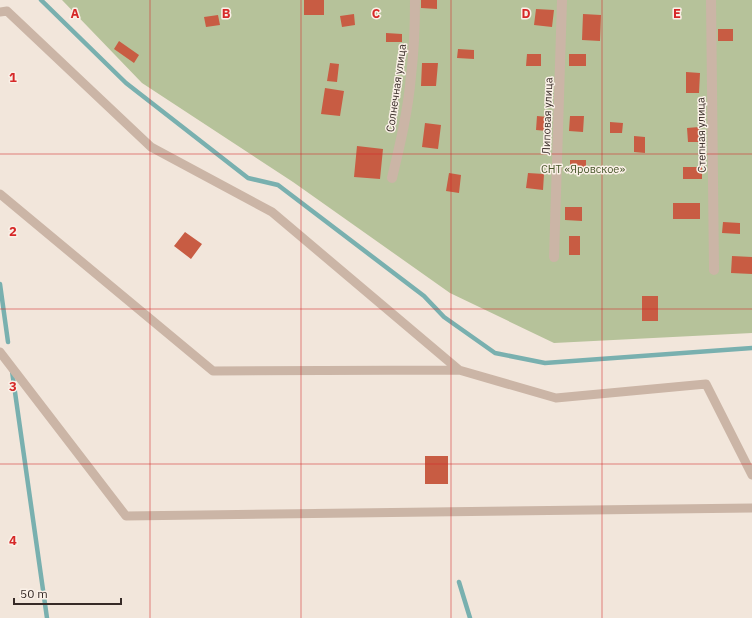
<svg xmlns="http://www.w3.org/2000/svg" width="752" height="618" viewBox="0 0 752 618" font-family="'IBM Plex Sans',sans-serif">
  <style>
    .green { fill: #b6c29a }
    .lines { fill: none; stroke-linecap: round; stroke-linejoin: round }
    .stream { stroke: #79b0af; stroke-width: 4.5 }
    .building { fill: #c85c43 }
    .lane { stroke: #cbb5a6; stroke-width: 9 }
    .street { stroke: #cbb5a6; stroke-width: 10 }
    .grid { fill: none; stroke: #d62828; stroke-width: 1; stroke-opacity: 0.55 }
    .labels { text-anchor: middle; stroke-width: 3; stroke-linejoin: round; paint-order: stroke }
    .street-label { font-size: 11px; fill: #372b27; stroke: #faf0e7 }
    .park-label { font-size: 11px; fill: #48562b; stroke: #faf0e7 }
    .grid-label { font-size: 13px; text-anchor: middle; font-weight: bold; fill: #d62828; stroke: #faf0e7; stroke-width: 3; stroke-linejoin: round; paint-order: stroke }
  </style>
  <rect width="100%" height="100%" fill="#f2e6db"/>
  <!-- green -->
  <path class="green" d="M62 0H752V333L554 343 450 293 293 182 142 83Z"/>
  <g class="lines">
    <!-- stream -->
    <path class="stream" d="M41 0 126 83 248 178 278 185 424 296 444 317 495 353 545 363 752 348
      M0 284 8 342
      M12 371 47 618
      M459 582 470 618"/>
  </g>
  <!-- building -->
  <path class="building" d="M304 0H324V15H304Z
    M421 0H437V9L421 8Z
    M536 9 554 10 552 27 534 25Z
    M354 14 355 25 342 27 340 16Z
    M583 14 601 15 600 41 582 40Z
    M218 15 220 25 206 27 204 17Z
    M718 29H733V41H718Z
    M386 33 402 34V42H386Z
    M119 41 139 55 134 63 114 49Z
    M458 49 474 50V59L457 58Z
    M527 54H541V66H526Z
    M569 54H586V66H569Z
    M330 63 339 64 337 82 327 81Z
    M422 63H438L436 86H421Z
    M686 72 700 73 699 93H686Z
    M325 88 344 91 340 116 321 114Z
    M537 116 548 117 547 131 536 130Z
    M570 116H584L583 132 569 131Z
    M610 122 623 123 622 133H610Z
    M425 123 441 125 438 149 422 147Z
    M699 127V142H688L687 128Z
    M634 136 645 137V153L634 152Z
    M357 146 383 149 380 179 354 177Z
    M570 160H586V173H570Z
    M683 167H702V179H683Z
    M449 173 461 175 459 193 446 191Z
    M528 173 544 174 543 190 526 188Z
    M673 203H700V219H673Z
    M565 207H582V221L565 220Z
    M723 222 740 223V234L722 233Z
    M185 232 202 244 191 259 174 246Z
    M569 236H580V255H569Z
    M732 256 752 257V274L731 273Z
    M642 296H658V321H642Z
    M425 456H448V484H425Z"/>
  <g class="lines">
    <!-- lane -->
    <path class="lane" d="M0 12 7 11 151 147 272 212 459 370 556 398 706 384 752 475
      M0 194 213 371 459 370
      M0 352 126 516 752 508"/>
    <!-- street -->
    <path class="street" d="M711 0 714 270
      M392 178C400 145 408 111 411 76 414 51 415 25 415 0
      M554 257 562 0"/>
  </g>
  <!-- grid -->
  <path class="grid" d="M150 0V618M301 0V618M451 0V618M602 0V618M0 154H752M0 309H752M0 464H752"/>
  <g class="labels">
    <!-- street labels -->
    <g class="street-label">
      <text transform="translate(396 88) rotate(-82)" y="4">Солнечная улица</text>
      <text transform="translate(547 116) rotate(-88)" y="4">Липовая улица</text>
      <text transform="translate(701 135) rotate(-91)" y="4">Степная улица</text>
    </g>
    <!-- park labels -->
    <g class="park-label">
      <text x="583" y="173">СНТ «Яровское»</text>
    </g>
  </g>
  <g class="grid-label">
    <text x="75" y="18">A</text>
    <text x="226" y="18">B</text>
    <text x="376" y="18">C</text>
    <text x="526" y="18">D</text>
    <text x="677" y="18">E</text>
    <text x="13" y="82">1</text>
    <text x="13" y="236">2</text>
    <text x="13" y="391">3</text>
    <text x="13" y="545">4</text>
  </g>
  <!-- scale -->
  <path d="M14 598v6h107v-6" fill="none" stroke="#372b27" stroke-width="2"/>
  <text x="20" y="598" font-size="12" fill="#372b27" stroke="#faf0e7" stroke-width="3" paint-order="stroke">50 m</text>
</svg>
